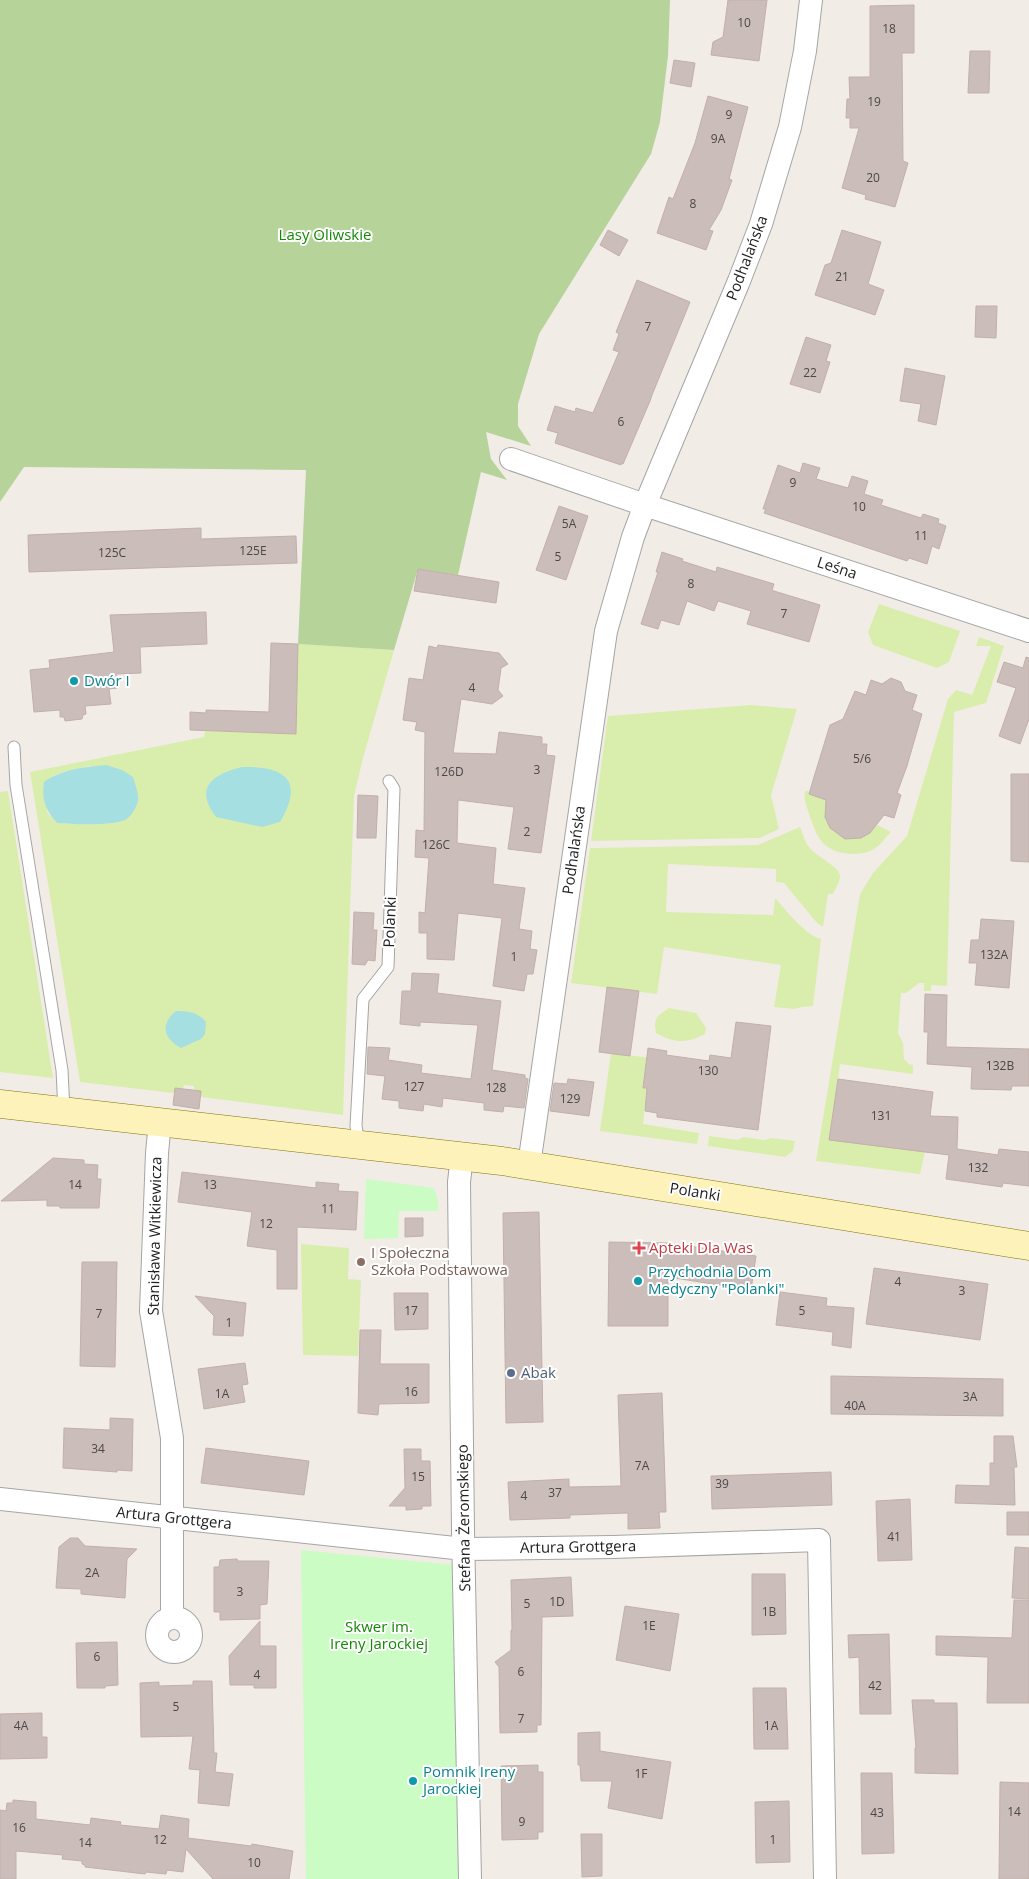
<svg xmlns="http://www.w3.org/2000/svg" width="1029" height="1879" viewBox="0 0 1029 1879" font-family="'Open Sans',sans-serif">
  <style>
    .grass { fill: #d9eeac; fill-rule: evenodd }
    .forest { fill: #b6d39a }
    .park { fill: #cafcc4 }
    .water { fill: #a6dfe1 }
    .building { fill: #cabdba; stroke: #c4afa9 }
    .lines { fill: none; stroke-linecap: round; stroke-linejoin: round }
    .lane-casing { stroke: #a5a5a5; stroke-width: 13 }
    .street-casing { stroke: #a5a5a5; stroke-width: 24 }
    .secondary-casing { stroke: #807500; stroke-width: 29 }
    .lane { stroke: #fff; stroke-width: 11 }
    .street { stroke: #fff; stroke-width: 22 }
    .secondary { stroke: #fdf3ba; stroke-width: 28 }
    .culture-dot { fill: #0f9aa8; stroke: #fff; stroke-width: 2 }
    .health-dot { fill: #e0444e; stroke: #fff; stroke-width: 2 }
    .education-dot { fill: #8d6e63; stroke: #fff; stroke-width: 2 }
    .service-dot { fill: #5c6f8a; stroke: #fff; stroke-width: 2 }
    .labels { text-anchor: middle; stroke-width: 4; stroke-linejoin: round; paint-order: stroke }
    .number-label { font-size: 12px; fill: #4b4847 }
    .park-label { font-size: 15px; fill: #158806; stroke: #fff }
    .street-label { font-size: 15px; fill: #212121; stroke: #fff }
    .culture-label { font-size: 15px; fill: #0d838f; stroke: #fff; text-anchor: start }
    .health-label { font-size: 15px; fill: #be3a42; stroke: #fff; text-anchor: start }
    .education-label { font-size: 15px; fill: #785e54; stroke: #fff; text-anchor: start }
    .service-label { font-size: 15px; fill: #4e5e75; stroke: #fff; text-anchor: start }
  </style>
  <rect width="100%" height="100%" fill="#f2ece7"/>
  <!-- grass -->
  <path class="grass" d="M879 604 960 631 949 662 937 668 873 645 868 632Z
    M979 637 1004 646 986 703 954 712 947 986 931 985V991H924V983H919L906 993H901L898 1033 903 1043 904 1059 909 1064 913 1065V1074L840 1064 830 1139 925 1152 920 1174 816 1161 860 894 873 873 907 836 948 699 956 690 972 695 991 646H976Z
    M298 644 394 650 363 758 354 796 343 1115 202 1097 194 1090V1086L184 1085 183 1089 173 1093 80 1082 30 772 204 737 205 731 296 734ZM90 766 115 823 91 824 57 823 47 812 52 776 67 771Z
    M751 705 797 709 771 795 779 829 760 838 591 841 608 716Z
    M8 791 53 1078 0 1072V792Z
    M805 791H808L810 794 827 800C819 834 855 852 877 825L891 832C886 837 880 846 874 849 860 857 837 855 825 845 817 838 814 827 810 817 808 810 803 799 805 791Z
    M800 827C803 834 805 843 810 848 817 857 837 865 840 875 841 880 835 889 833 894H828L823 927 817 923 784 883 776 882V869L668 864 666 912 773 915 775 898C786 910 806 936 821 939L813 1006 802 1007 794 1009 774 1007 781 965 664 947 657 994 571 983 590 848 758 845Z
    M669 1008 696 1013 706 1028 705 1034C688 1044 672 1043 656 1033 653 1018 657 1016 669 1008Z
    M611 1053 651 1058 649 1076H644L643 1087 647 1088 643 1124 699 1133 697 1144 600 1131Z
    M709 1136 738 1140 743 1137 764 1140 772 1138 795 1141 793 1151 785 1157 708 1146Z
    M301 1244 349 1248 348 1279 361 1280 358 1356 303 1355Z"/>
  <!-- forest -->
  <path class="forest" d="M0 0H670L668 56 660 122 651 154 539 334 518 404V426L531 446 486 432 491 459 507 480 481 472 458 575 418 569 394 650 298 644 306 470 24 467 0 502Z"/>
  <!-- park -->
  <path class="park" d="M366 1179 434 1188 438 1200V1211H399L398 1238 364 1239Z
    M301 1550 455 1565 458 1879H306Z"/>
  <!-- water -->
  <path class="water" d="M106 765 122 770 133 777C135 784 139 794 138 801 137 806 132 815 128 818 118 827 71 824 57 823 46 811 41 799 44 782 62 769 85 767 106 765Z
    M242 767C285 766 305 780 280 822L262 827 216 817C193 787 214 774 242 767Z
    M176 1011C188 1011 198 1012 206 1022L205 1034 201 1039 181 1048C163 1038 160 1024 176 1011Z"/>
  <!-- building -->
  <path class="building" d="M728 0H767L759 61 711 55 713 42 723 37Z
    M914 5V53H902L903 161 908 163 895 207 865 199 866 195 842 188 859 128H850V118H846L847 99H850L849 77H870V6Z
    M970 51H990L989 93H968Z
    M674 60 695 63 691 87 670 83Z
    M708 96 748 107 729 179 732 180 721 210 709 230 713 231 706 250 657 233 669 197 673 199 695 143Z
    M608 230 628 240 619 256 600 245Z
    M842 230 881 242 868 284 884 290 875 315 815 295 825 265 831 263Z
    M637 280 690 302 652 395 650 401 623 464 621 463V465L555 443 558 433 547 430 555 406 575 412 576 408 593 413 619 352 613 350 619 334 616 332Z
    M976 306H997L996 338 975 337Z
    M806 337 831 345 826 361 830 362 820 393 790 384Z
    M905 368 945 376 936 425 918 421 921 404 900 401Z
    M803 463 820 468 816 479 848 488 852 476 868 481 864 494 883 500 881 505 921 518 923 514 939 519 938 523 946 526 939 549 932 546 927 564 909 558 907 561 764 513 766 509H763L778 465 800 473Z
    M559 506 588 516 566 580 536 570Z
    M201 528V539L296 536 297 563 29 572 28 535Z
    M662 552 683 559 682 561 716 572 717 567 774 584 772 590 774 591 820 605 809 642 747 624 751 611 718 601 714 611 687 601 679 625 661 620 658 629 641 624 658 572H656Z
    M418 569 499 582 496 603 414 591Z
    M206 612 207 644 140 647 141 673 116 674 117 688 109 689 111 704 85 706 86 714 83 715 82 719 65 721 64 717H60V710L34 712 30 670 50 668 49 660 114 652 110 615Z
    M271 643 298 644 296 734 190 730V712L206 713V710L269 712Z
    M438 645 499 653 508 664 501 668 498 690 503 696 492 704 461 699 453 753 496 754 499 732 542 737V744H547L546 755 555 756 541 853 508 849 514 807 458 800 457 843 496 848 493 884 525 888 519 929 532 931 530 949 537 950 533 974H527L524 991 493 986 502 918 458 913 454 960 427 959V933H419V912L425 913 429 858 415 857 416 830 424 831 425 732 415 730 417 722 403 720 409 678 423 680 429 646 437 648Z
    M1026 657 1029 658V719L1020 744 999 736 1016 688 997 682 1004 662 1023 668Z
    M891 678 901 682 905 691 917 695 912 710 922 714 907 766 897 793 901 795 894 818 884 815 870 833 861 838 845 839 830 828 825 817 826 800 809 794 814 777 830 725 843 719 855 691 866 695 871 680 882 684Z
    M1011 774H1029V862L1011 861Z
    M358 795 378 796 376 838H357Z
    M354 912 374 913 373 930H377L375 961 368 960 365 965 352 964Z
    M981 919 1014 921 1009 988 975 985 977 963H969L971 940H979Z
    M412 973 439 974 437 993 501 1001 492 1070 525 1075V1078L528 1079 524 1108 504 1106 503 1112 484 1110V1103L443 1098 442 1107 424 1104 423 1111 399 1108V1101L382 1099 385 1076 367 1074 368 1047 390 1048 388 1060 422 1065 421 1073 471 1079 478 1025 420 1022V1026L400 1024 402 991H411Z
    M607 987 639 991 630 1056 599 1052Z
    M925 994 947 995 946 1047 1029 1049V1086H1012L1011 1090 971 1089 972 1067 927 1064 928 1032H924Z
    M736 1022 771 1026 758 1130 657 1117V1113L645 1111 647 1088H643L648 1048 667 1051 666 1055 709 1061 710 1055 731 1058Z
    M568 1079 594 1082 589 1116 550 1111 554 1083 567 1084Z
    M838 1079 933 1092 930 1116 958 1117 957 1149 998 1155 999 1149 1029 1152V1186L1003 1183 1002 1187 946 1179 949 1155 829 1140Z
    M175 1088 201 1091 199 1109 173 1105Z
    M53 1158 84 1160V1164L98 1165 97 1179H101L99 1208H60V1206H47V1200L1 1201Z
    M182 1172 316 1188V1182L339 1184 338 1191 358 1192 356 1230 297 1227V1289H277V1250L247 1246 252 1212 178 1202Z
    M539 1212 543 1422 506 1423 503 1213Z
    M405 1218H423V1236L405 1237Z
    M609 1242 668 1243 756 1256 751 1290 668 1277V1326H608Z
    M82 1262H117L115 1367 80 1366Z
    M874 1268 988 1284 980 1340 866 1324Z
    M780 1292 827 1298 826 1306 854 1308 851 1348 832 1345 833 1332 776 1325Z
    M394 1293H428V1329L395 1330Z
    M195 1296 246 1303 243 1336 213 1335 214 1316Z
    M360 1330H381L380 1364H429V1403L379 1404 378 1415 358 1413Z
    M245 1363 248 1384 242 1385 245 1402 204 1409 198 1369Z
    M831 1376 1003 1379V1416L831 1414Z
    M662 1393 666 1512H659L660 1528 628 1529V1513L570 1515V1518L510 1520 508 1482 569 1479V1487L621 1486 618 1395Z
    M110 1418 133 1419 132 1471 117 1470V1472L63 1468 64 1428 110 1430Z
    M994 1436H1013L1017 1467H1014L1015 1505 955 1503 956 1485 990 1486V1463H994Z
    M206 1448 309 1461 304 1495 201 1483Z
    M404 1449H421V1461H430L431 1506H422V1509L406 1510V1506H389L405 1488Z
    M831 1472 832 1505 712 1509 711 1476Z
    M910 1499 912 1560 878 1561 876 1501Z
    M1007 1512H1029V1535H1007Z
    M70 1538H78L85 1546 137 1549 127 1559 125 1598 81 1594V1589L56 1588 59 1547Z
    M1015 1547 1029 1548V1599L1012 1598Z
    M237 1559 238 1561H269L267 1604 260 1605V1619L220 1620V1612H214V1567H219L220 1560Z
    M752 1574H785L786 1634 752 1635Z
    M571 1577 573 1616 542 1617 541 1725H537V1732L500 1733 499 1667 495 1662 511 1650V1630H512L511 1580Z
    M1014 1600H1029V1703H987L988 1657 936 1655V1636L1012 1638Z
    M625 1606 679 1614 670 1671 616 1660Z
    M260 1621V1646H276V1688H254V1685H230L229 1656Z
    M889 1634 891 1714H860L859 1657 849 1658 848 1635Z
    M117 1642 118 1685 105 1686V1688H77L76 1643Z
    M193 1681H212L214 1753H217L215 1772 233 1774 229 1806 198 1803 200 1770 189 1769 193 1736 141 1737 140 1683 159 1682V1686L193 1685Z
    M753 1688H786L788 1749H754Z
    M912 1700H934V1703H957L958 1774 915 1773V1748H916Z
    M42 1713V1737H47V1758L0 1759V1714Z
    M600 1732V1751L671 1762 662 1819 608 1808 612 1781H581L580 1765H578V1733Z
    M538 1765V1772H543V1832H538V1839L502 1840 501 1766Z
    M861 1773H892L894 1853 862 1854Z
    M1000 1782 1029 1783V1879H999Z
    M13 1800 36 1802V1819L90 1825 91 1818 121 1822 120 1825 159 1829 161 1815 189 1819 188 1838 251 1846 252 1844 293 1851 289 1879H213L186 1849 183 1872 167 1870 166 1874 146 1872 145 1874 85 1867V1865L82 1864V1861L62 1859 63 1855 16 1851V1879H0V1810L6 1811 7 1803H13Z
    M789 1801 790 1862 756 1863 755 1802Z
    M581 1834H602V1876L582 1877Z"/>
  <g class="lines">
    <!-- lane casing -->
    <g class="lane-casing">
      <path id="lane" d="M14 747 16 785 62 1070 64 1111
        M359 1144 356 1126 363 999 388 967 394 789 389 781"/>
    </g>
    <!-- street casing -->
    <g class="street-casing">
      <path id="street" d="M811 0 805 51 790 127 761 224 739 281 645 505 1029 631
        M511 459 645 505 633 537 606 631 529 1165
        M160 1122 157 1153 151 1311 172 1438V1618
        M462 1156 459 1182 463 1531 470 1879
        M0 1499 464 1549 613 1547 819 1540 825 1879
        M157 1635a17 17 0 1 1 34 0a17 17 0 1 1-34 0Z"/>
    </g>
    <!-- secondary casing -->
    <g class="secondary-casing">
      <path id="secondary" d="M0 1104 502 1161 1029 1246"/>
    </g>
    <!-- lane -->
    <use href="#lane" class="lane"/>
    <!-- street -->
    <use href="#street" class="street"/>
    <!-- secondary -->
    <use href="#secondary" class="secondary"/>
  </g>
  <!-- markers -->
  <g class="culture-dot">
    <circle cx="74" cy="681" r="5"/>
    <circle cx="638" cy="1281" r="5"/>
    <circle cx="413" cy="1781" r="5"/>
  </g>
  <path class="health-dot" d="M636.5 1240.5h5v5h5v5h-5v5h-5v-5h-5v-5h5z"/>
  <circle class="education-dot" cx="361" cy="1262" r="5"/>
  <circle class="service-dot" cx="511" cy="1373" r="5"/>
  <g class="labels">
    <!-- number labels -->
    <g class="number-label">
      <text x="744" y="27">10</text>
      <text x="889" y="33">18</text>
      <text x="874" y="106">19</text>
      <text x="729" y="119">9</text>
      <text x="718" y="143">9A</text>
      <text x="873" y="182">20</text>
      <text x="693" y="208">8</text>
      <text x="842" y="281">21</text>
      <text x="648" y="331">7</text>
      <text x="810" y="377">22</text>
      <text x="621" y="426">6</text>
      <text x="793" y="487">9</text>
      <text x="859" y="511">10</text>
      <text x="569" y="528">5A</text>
      <text x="921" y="540">11</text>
      <text x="253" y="555">125E</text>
      <text x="112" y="557">125C</text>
      <text x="558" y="561">5</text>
      <text x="691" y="588">8</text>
      <text x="784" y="618">7</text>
      <text x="472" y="692">4</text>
      <text x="862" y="763">5/6</text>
      <text x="537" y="774">3</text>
      <text x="449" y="776">126D</text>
      <text x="527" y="836">2</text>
      <text x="436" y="849">126C</text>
      <text x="994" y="959">132A</text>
      <text x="514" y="961">1</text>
      <text x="1000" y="1070">132B</text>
      <text x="708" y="1075">130</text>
      <text x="414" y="1091">127</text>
      <text x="496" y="1092">128</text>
      <text x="570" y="1103">129</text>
      <text x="881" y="1120">131</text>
      <text x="978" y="1172">132</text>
      <text x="75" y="1189">14</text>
      <text x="210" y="1189">13</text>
      <text x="328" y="1213">11</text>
      <text x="266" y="1228">12</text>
      <text x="898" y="1286">4</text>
      <text x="962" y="1295">3</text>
      <text x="411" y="1315">17</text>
      <text x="802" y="1315">5</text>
      <text x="99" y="1318">7</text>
      <text x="229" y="1327">1</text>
      <text x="411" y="1396">16</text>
      <text x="222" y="1398">1A</text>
      <text x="970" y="1401">3A</text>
      <text x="855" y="1410">40A</text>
      <text x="98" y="1453">34</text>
      <text x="642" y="1470">7A</text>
      <text x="418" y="1481">15</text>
      <text x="722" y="1488">39</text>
      <text x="555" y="1497">37</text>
      <text x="524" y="1500">4</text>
      <text x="894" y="1541">41</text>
      <text x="92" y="1577">2A</text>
      <text x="240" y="1596">3</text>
      <text x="557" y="1606">1D</text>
      <text x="527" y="1608">5</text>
      <text x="769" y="1616">1B</text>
      <text x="649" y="1630">1E</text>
      <text x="97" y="1661">6</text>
      <text x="521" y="1676">6</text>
      <text x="257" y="1679">4</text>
      <text x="875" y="1690">42</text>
      <text x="176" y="1711">5</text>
      <text x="521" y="1723">7</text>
      <text x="21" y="1730">4A</text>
      <text x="771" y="1730">1A</text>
      <text x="641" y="1778">1F</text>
      <text x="1014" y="1816">14</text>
      <text x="877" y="1817">43</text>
      <text x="522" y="1826">9</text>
      <text x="19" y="1832">16</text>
      <text x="160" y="1844">12</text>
      <text x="773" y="1844">1</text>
      <text x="85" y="1847">14</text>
      <text x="254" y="1867">10</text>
    </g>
    <!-- park labels -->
    <g class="park-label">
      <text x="325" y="240">Lasy Oliwskie</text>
      <text x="379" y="1632">Skwer im.<tspan x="379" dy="17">Ireny Jarockiej</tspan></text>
    </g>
    <!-- street labels -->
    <g class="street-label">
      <text transform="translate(747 258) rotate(-69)" y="5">Podhalańska</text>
      <text transform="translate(837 568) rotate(18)" y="5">Leśna</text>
      <text transform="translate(574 850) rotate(-82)" y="5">Podhalańska</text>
      <text transform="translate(390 922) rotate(-88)" y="5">Polanki</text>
      <text transform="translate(695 1192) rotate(9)" y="5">Polanki</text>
      <text transform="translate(155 1236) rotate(-89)" y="5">Stanisława Witkiewicza</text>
      <text transform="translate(174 1518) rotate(6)" y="5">Artura Grottgera</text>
      <text transform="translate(464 1518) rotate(-91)" y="5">Stefana Żeromskiego</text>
      <text transform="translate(578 1547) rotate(-1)" y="5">Artura Grottgera</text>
    </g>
    <!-- culture labels -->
    <g class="culture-label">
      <text x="84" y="686">Dwór I</text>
      <text x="648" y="1277">Przychodnia Dom<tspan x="648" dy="17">Medyczny "Polanki"</tspan></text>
      <text x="423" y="1777">Pomnik Ireny<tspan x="423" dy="17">Jarockiej</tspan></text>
    </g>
    <!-- health labels -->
    <g class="health-label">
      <text x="649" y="1253">Apteki Dla Was</text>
    </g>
    <!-- education labels -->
    <g class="education-label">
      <text x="371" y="1258">I Społeczna<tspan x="371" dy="17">Szkoła Podstawowa</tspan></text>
    </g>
    <!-- service labels -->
    <g class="service-label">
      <text x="521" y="1378">Abak</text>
    </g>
  </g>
</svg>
